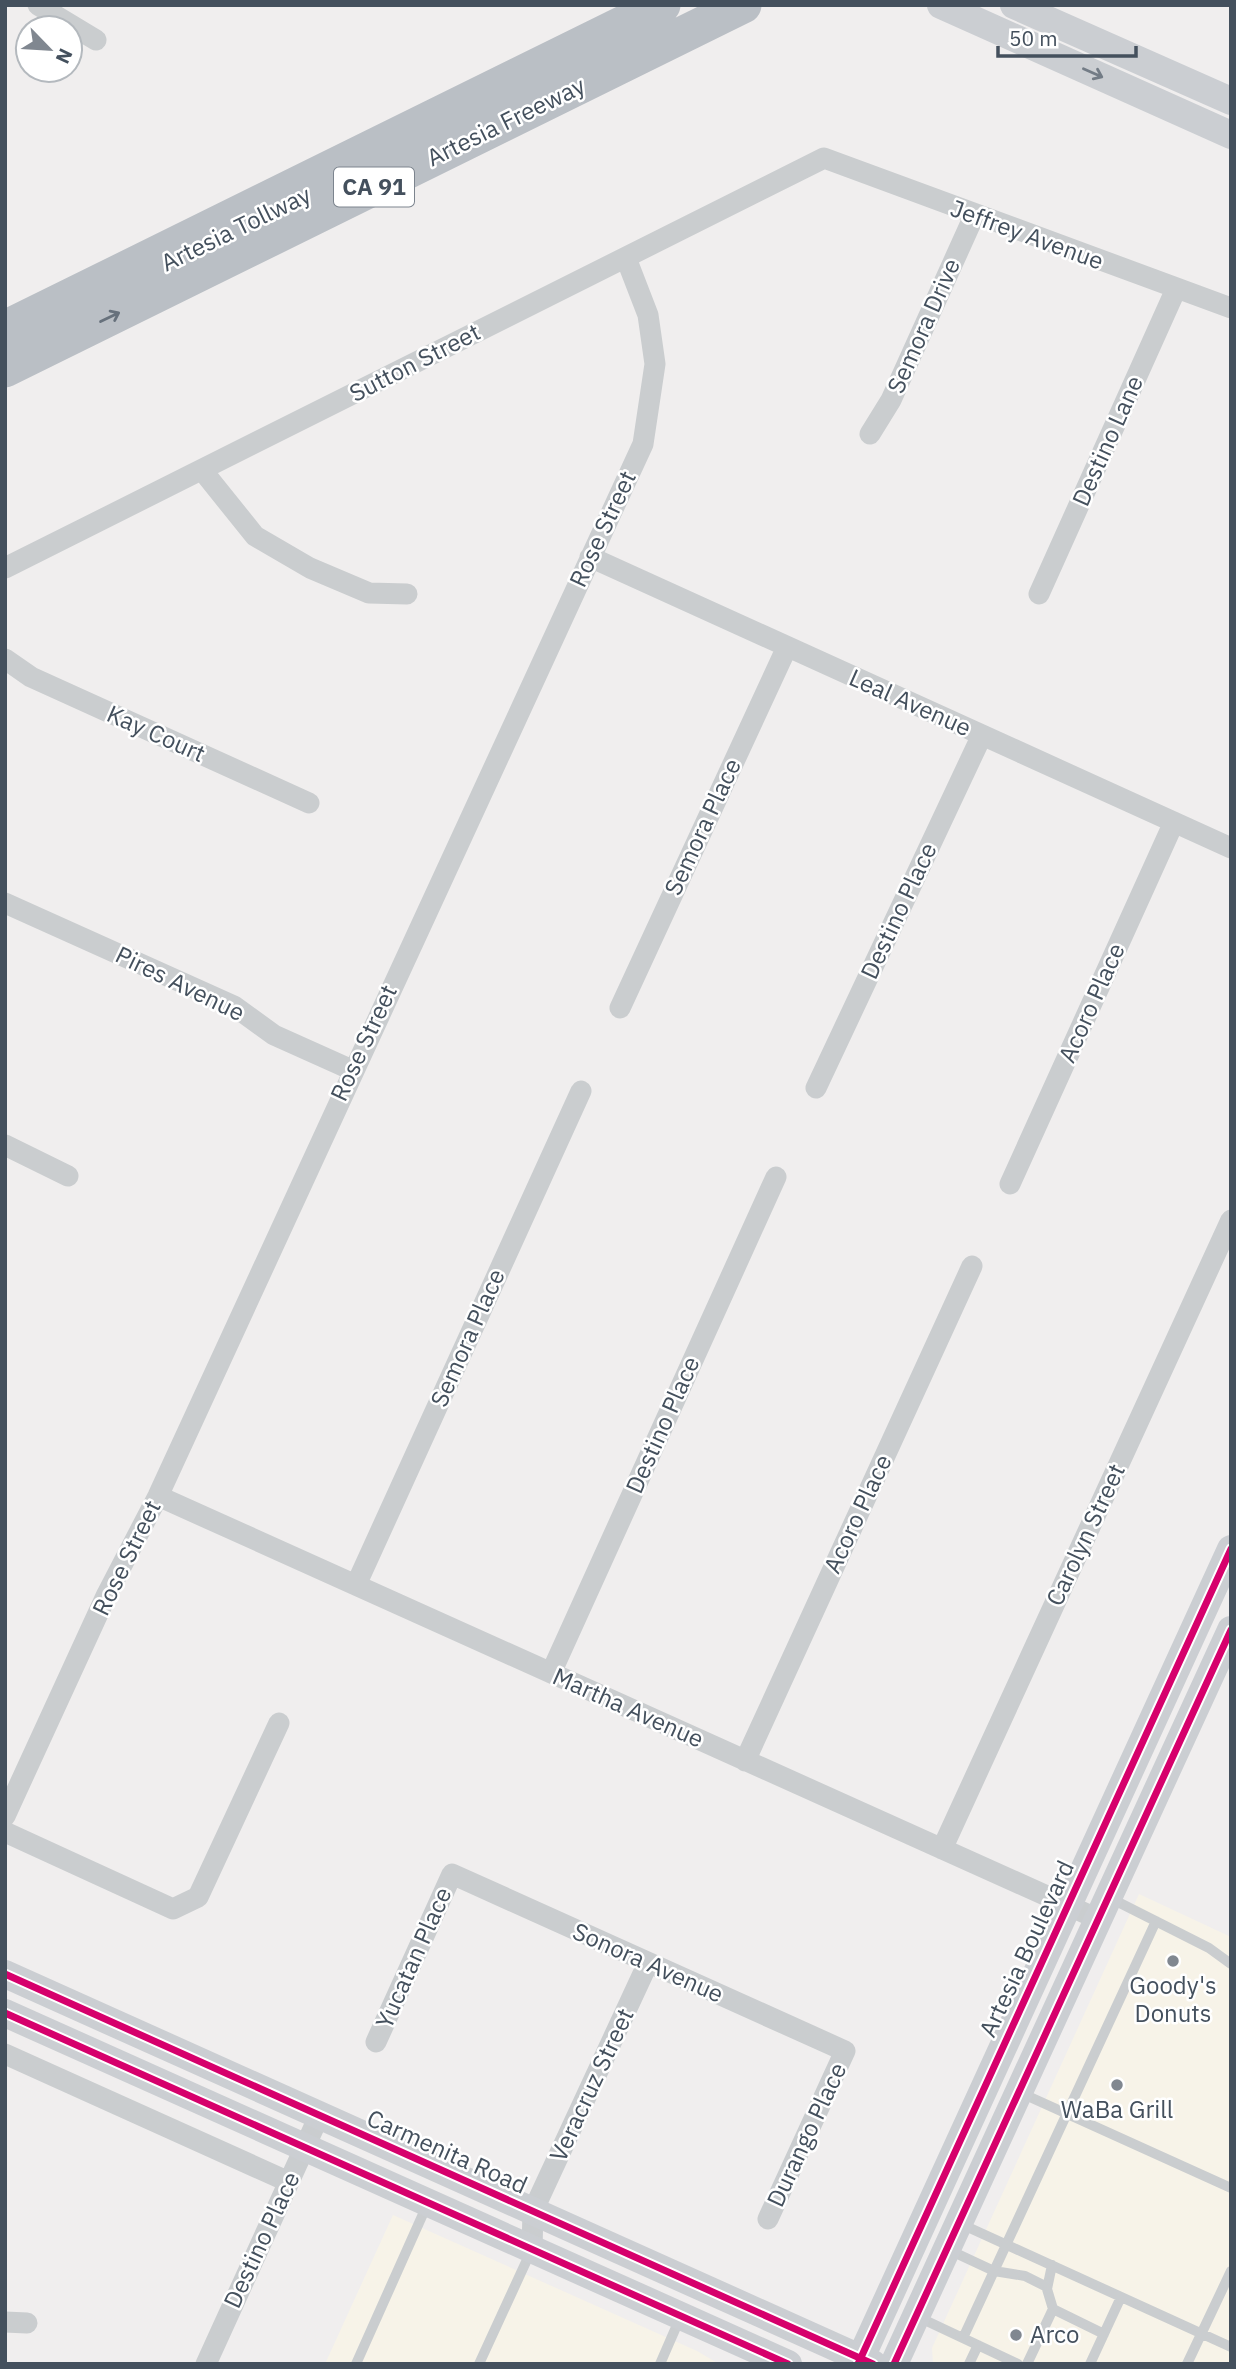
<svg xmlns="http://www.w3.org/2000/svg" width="1236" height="2369" viewBox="0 0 1236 2369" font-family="'IBM Plex Sans',sans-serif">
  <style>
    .commercial { fill: #f7f3e8 }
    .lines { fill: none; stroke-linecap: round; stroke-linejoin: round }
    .lane { stroke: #cacdcf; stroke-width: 10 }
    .street { stroke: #cacdcf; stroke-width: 21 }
    .secondary { stroke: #cbced2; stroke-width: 28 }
    .highway { stroke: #babfc5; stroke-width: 37 }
    .cycleway-casing { stroke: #fff; stroke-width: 11 }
    .cycleway { stroke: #d6006c; stroke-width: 7 }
    .oneway { stroke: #737c86 }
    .oneway2 { stroke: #67717c }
    .poi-dot { fill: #808790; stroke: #fff; stroke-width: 2.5 }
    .labels { text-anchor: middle; stroke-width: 5; stroke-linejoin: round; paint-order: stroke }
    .shield { fill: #fff; stroke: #7c848e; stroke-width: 2 }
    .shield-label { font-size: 23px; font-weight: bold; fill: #44505d }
    .street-label { font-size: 24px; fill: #44505d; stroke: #fff }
    .poi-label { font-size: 24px; fill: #44505d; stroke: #fff }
  </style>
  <rect width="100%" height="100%" fill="#f0eeee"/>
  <!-- commercial -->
  <path class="commercial" d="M1139 1894 1231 1937V2364H933L932 2348Z
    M393 2215 697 2351 719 2364H325Z"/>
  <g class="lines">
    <!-- lane -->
    <path class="lane" d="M1108 1897 1209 1948 1231 1964
      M1021 2093 1231 2188
      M961 2224 1231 2347
      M949 2250 994 2271 1025 2276 1047 2287
      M1052 2265 1047 2289 1053 2309
      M916 2316 1018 2364
      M963 2338 1156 1921
      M356 2364 427 2205
      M479 2364 531 2251
      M660 2364 680 2318
      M969 2364 978 2345
      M1027 2364 1053 2309 1104 2334
      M1090 2364 1121 2297
      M1187 2364 1231 2271"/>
    <!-- street -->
    <path class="street" d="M38 5 96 40
      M870 434 891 400 974 216
      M202 470 255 536 310 568 369 593 407 594
      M590 557 1231 848
      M5 568 824 158 1231 308
      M1039 594 1176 289
      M5 659 31 677 309 803
      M5 903 234 1006 274 1035 352 1070
      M620 1008 787 647
      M816 1088 982 735
      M5 1145 68 1176
      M1010 1184 1174 822
      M158 1496 1098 1919
      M356 1585 581 1091
      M551 1673 776 1177
      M745 1761 972 1266
      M5 1816 107 1594 158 1496 643 444 655 364 648 315 626 258
      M5 1832 173 1909 198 1897 279 1723
      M942 1849 1231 1220
      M376 2042 452 1874 845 2051 768 2219
      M5 2054 289 2182
      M532 2249 533 2211 648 1963
      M5 2322 27 2323
      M206 2364 319 2116"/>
    <!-- secondary -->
    <path class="secondary" d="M941 5 1231 135
      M1014 5 1231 101
      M5 1974 873 2364
      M5 2013 788 2364
      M858 2364 1231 1549
      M894 2364 1231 1630"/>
    <!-- highway -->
    <path class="highway" d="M5 329 662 5
      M5 369 743 5"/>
    <!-- cycleway casing -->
    <g class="cycleway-casing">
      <path id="cycleway" d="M5 1974 873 2364
        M5 2013 788 2364
        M858 2364 1231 1549
        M894 2364 1231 1630"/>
    </g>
    <!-- cycleway -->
    <use href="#cycleway" class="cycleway"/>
  </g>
  <!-- one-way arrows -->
  <defs><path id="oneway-shaft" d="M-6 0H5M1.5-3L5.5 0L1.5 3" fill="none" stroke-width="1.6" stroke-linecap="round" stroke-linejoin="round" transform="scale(1.75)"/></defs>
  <use class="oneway" href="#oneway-shaft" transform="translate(1093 73) rotate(24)"/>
  <use class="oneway2" href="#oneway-shaft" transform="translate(110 317) rotate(-26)"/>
  <!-- markers -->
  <g class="poi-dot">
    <circle cx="1173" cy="1961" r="7"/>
    <circle cx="1117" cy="2085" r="7"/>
    <circle cx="1016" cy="2335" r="7"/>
  </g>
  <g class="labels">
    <!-- shield labels -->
    <rect class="shield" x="334" y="167.5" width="80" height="39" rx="5"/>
    <g class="shield-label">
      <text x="374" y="195">CA 91</text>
    </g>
    <!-- street labels -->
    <g class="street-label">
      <text transform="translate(506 122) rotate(-26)" y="8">Artesia Freeway</text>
      <text transform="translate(236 229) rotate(-26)" y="8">Artesia Tollway</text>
      <text transform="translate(1027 235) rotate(20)" y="8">Jeffrey Avenue</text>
      <text transform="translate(924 326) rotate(-66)" y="8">Semora Drive</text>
      <text transform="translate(415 363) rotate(-27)" y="8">Sutton Street</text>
      <text transform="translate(1108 441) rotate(-66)" y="8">Destino Lane</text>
      <text transform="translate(603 529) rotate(-65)" y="8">Rose Street</text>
      <text transform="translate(910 703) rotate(24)" y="8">Leal Avenue</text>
      <text transform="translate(156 734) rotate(24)" y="8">Kay Court</text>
      <text transform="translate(703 827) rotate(-65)" y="8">Semora Place</text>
      <text transform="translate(899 911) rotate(-65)" y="8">Destino Place</text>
      <text transform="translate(180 984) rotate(26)" y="8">Pires Avenue</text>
      <text transform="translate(1092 1003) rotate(-66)" y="8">Acoro Place</text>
      <text transform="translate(364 1043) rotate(-65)" y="8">Rose Street</text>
      <text transform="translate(468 1338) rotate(-66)" y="8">Semora Place</text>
      <text transform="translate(663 1425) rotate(-66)" y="8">Destino Place</text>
      <text transform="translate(858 1514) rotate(-65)" y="8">Acoro Place</text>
      <text transform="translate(1086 1535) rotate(-65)" y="8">Carolyn Street</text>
      <text transform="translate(127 1558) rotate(-64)" y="8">Rose Street</text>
      <text transform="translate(628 1708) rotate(24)" y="8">Martha Avenue</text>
      <text transform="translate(1027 1949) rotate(-65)" y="8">Artesia Boulevard</text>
      <text transform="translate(414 1958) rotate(-66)" y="8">Yucatan Place</text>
      <text transform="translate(648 1963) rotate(24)" y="8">Sonora Avenue</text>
      <text transform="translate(592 2085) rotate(-65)" y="8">Veracruz Street</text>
      <text transform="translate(807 2135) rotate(-65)" y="8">Durango Place</text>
      <text transform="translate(447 2152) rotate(24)" y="8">Carmenita Road</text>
      <text transform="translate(262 2240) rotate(-65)" y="8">Destino Place</text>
    </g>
    <!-- poi labels -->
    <g class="poi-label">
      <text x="1173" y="1994">Goody's<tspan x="1173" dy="28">Donuts</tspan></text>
      <text x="1117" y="2118">WaBa Grill</text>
      <text x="1030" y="2343" text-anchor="start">Arco</text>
    </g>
  </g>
  <!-- border -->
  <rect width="1236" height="2369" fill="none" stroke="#44505d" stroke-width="14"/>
  <!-- north arrow -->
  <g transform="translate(49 49) rotate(115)"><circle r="33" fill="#ffffff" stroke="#b4b9be" stroke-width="2"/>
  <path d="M0-5L12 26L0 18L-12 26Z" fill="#808790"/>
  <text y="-10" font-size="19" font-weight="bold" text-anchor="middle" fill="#44505d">N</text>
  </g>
  <!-- scale -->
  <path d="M998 46v10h138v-10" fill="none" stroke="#44505d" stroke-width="3.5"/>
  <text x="1009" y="46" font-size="21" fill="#44505d" stroke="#ffffff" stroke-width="5" paint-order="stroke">50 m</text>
</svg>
